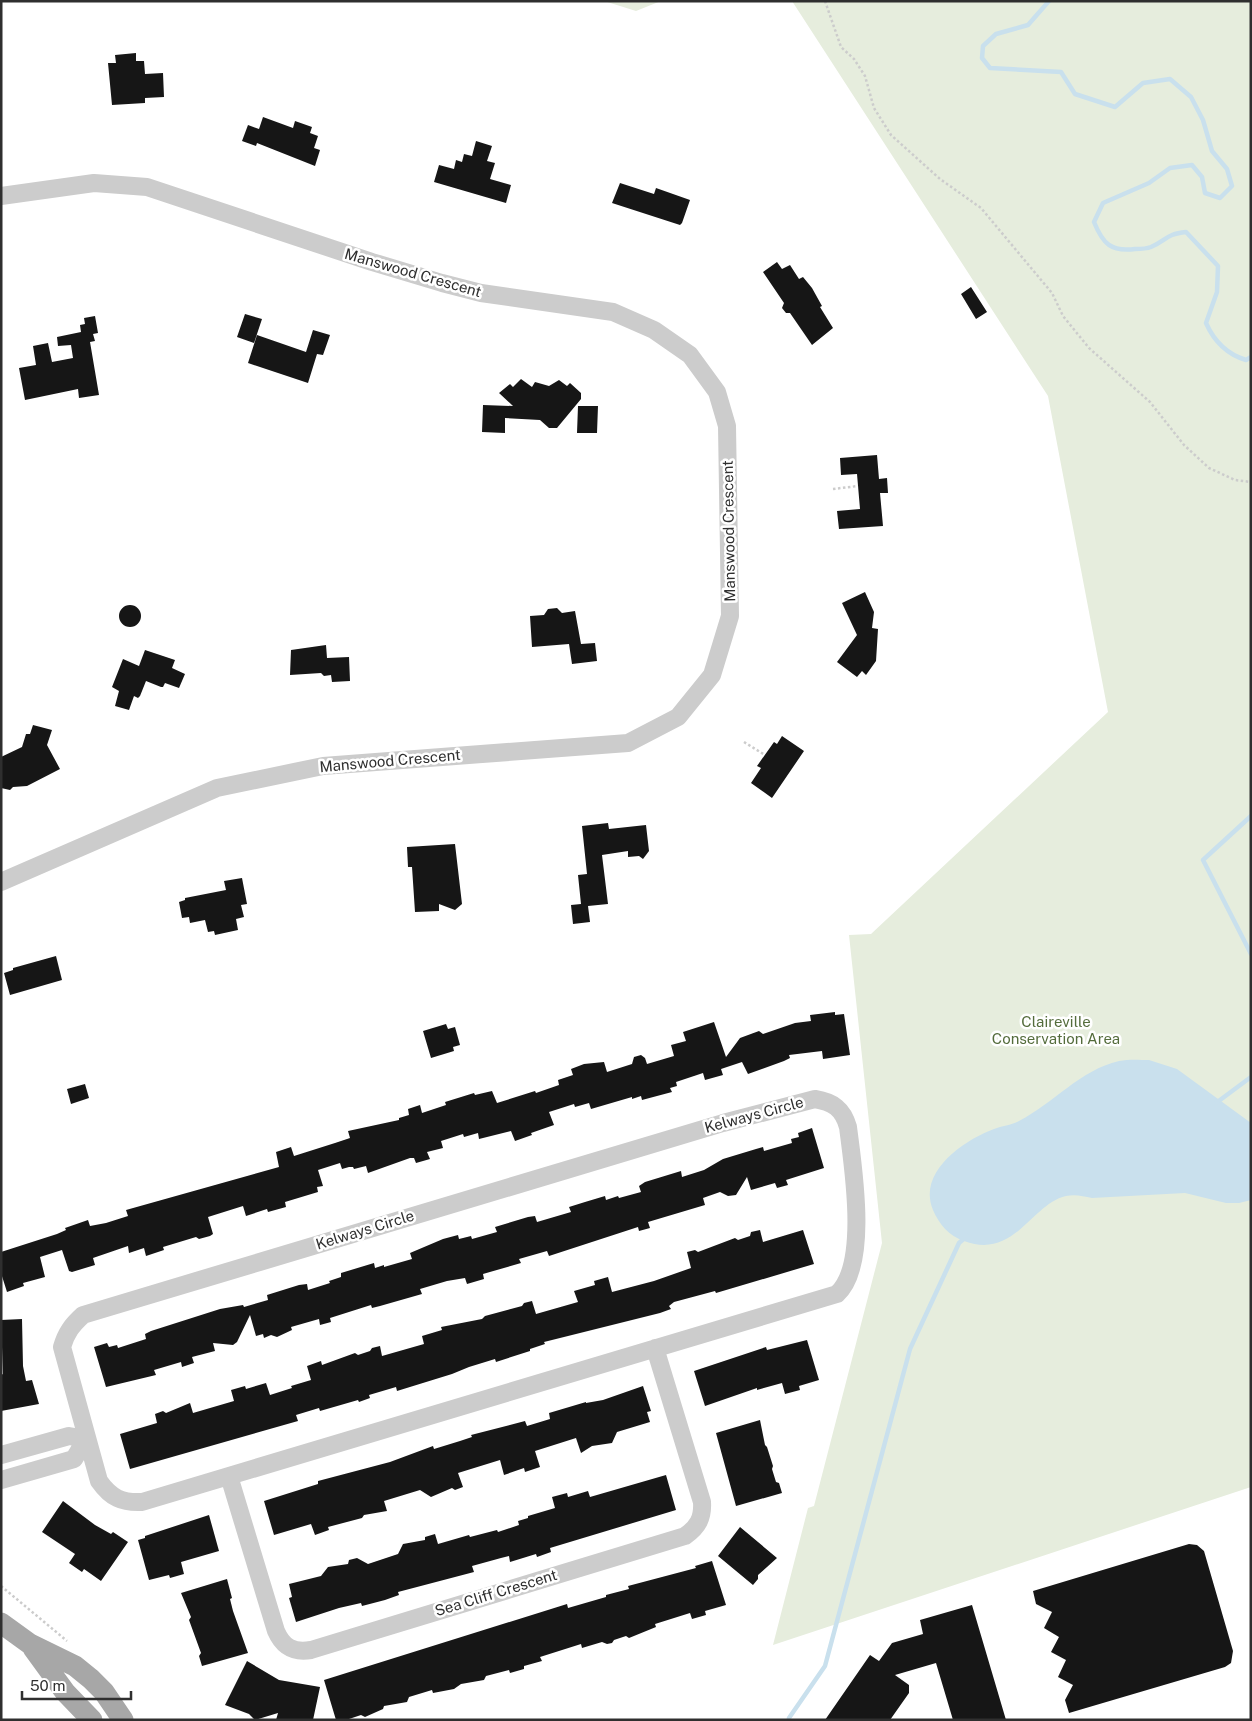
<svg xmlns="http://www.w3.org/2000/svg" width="1252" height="1721" viewBox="0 0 1252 1721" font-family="'Public Sans',sans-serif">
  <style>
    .green { fill: #e6eddd }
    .water { fill: #c9e0ed }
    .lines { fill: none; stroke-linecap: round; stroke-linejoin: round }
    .stream { stroke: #c9e0ed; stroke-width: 4.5 }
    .building { fill: #161616 }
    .path { stroke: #ccc; stroke-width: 2.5; stroke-dasharray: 2.5 2.5; stroke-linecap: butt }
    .minor { stroke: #ccc; stroke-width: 18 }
    .major { stroke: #a7a7a7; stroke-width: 21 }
    .labels { text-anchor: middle; stroke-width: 5; stroke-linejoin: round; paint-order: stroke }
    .street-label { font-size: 15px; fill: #2f2f2f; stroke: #fff }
    .park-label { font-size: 15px; fill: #546c3c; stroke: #fff }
  </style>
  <rect width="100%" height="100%" fill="#fff"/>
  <!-- green -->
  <path class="green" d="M604 1H661L636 11Z
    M792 1H1251V1487L773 1645 808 1508 814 1506 882 1243 849 935 871 934 1108 712 1048 396Z"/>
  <!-- water -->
  <path class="water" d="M1149 1060 1177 1069 1251 1123V1200L1239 1203H1226L1185 1193 1092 1198C1083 1196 1075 1194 1066 1196 1031 1204 1015 1260 964 1241 949 1236 939 1224 933 1210 917 1172 964 1140 994 1129 1002 1126 1012 1125 1019 1121 1054 1103 1080 1070 1119 1061 1129 1059 1140 1060 1149 1060Z"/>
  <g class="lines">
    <!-- stream -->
    <path class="stream" d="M1049 1 1028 25 996 34 983 46 982 58 990 68 1061 72 1075 94 1115 107 1143 83 1170 79 1191 97 1203 120 1212 151 1227 169 1232 186 1220 198 1205 193 1202 177 1192 165 1170 168 1149 183 1103 203 1094 222C1103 244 1111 252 1135 249 1140 249 1146 249 1151 247 1167 240 1166 234 1186 232L1218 266 1217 292 1206 323C1214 341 1226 354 1246 360L1251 357
      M1251 816 1203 860 1251 954
      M1216 1103 1251 1077
      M789 1718 825 1666 910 1349 959 1243 967 1236"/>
  </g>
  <!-- building -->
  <path class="building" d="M136 53V61H144L145 74 163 73 164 97 145 98V103L112 105 108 63H116L115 55Z
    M263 117 293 128 295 121 312 127 310 133 318 136 314 148 320 150 315 166 257 143 256 146 242 141 248 125 259 129Z
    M476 141 492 146 487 161 495 163 490 179 511 185 506 203 434 182 439 165 454 169 456 160 462 162 464 154 472 156Z
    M620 183 654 194 656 188 690 200 682 223 680 225 612 203Z
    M777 262 782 269 790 265 799 279 803 277 812 288 822 306 820 307 833 328 812 345 790 313H786L782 308 784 303 763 272Z
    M971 287 987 312 976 319 961 294Z
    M245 314 262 319 254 343 237 337Z
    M95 316 98 333 93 334 95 341 90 342 99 395 79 398 78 389 25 400 19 368 36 365 33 346 48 343 52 362 73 358 71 345 58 346 57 337 81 332 80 325 85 324 84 318Z
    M313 330 330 335 323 355 317 354 308 383 248 363 257 335 306 352Z
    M521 379 532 387 535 382 549 386 559 380 567 386 570 383 581 393V399L557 428H549L540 420 505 418V433L482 432 483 405 513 406 499 393 510 384 513 387Z
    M578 406H598L597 433H577Z
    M877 455 879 479 887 478 888 493H880L883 526 839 529 837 511 860 509 857 474 841 475 840 458Z
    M865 592 874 612 872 628 878 629 876 661 866 675 862 671 857 677 837 662 857 635 842 603Z
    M119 616a11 11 0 1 1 22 0a11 11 0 1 1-22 0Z
    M557 608 562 613 575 611 581 644 595 643 597 661 572 664 569 644 532 647 530 616 544 615 548 609Z
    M326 645 327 658 349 657 350 681 332 682 331 675 324 676 321 673 290 675 291 650Z
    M145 650 175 660 172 668 185 674 179 688 165 683 163 687H161L146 681 140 696 138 698 134 696 129 710 115 706 119 691 112 687 123 659 139 666Z
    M33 725 52 730 47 745 60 769 27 786 13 787 10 790 1 788V757L22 747 26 734H30Z
    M782 736 804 751 772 798 751 783 761 768 757 766 774 742 777 744Z
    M608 823 609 829 646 825 649 851 643 859 639 856 628 857V851L602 855 608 904 588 906 590 922 573 924 571 905 581 904 578 875 587 874 582 826Z
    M455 844 462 904 455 910 439 904V911L415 912 412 867H408L407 847Z
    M242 878 247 904 241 905 244 917 236 919 238 930 215 935 214 931 208 932 205 920 190 923 189 917 182 918 179 902 185 900V898L226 890 224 881Z
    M56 956 62 980 10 995 4 973 13 970V968Z
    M835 1012V1015L844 1014 850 1055 823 1059 822 1051 789 1055 790 1058 784 1061 748 1074 742 1062 721 1069 723 1075 705 1080 703 1073 676 1082 677 1086 670 1088 672 1092 642 1100 641 1096 632 1099V1097L591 1109 589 1103 575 1107 574 1104 549 1112 554 1125 531 1133 532 1135 515 1141 511 1131 479 1139 478 1133 464 1137 463 1134 441 1141 443 1148 427 1152 430 1159 416 1163 414 1158H410L368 1173 366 1166 354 1169 353 1167H349L342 1169 340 1163 318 1170 323 1186 317 1187 318 1192 285 1202 286 1207 268 1212 267 1209 246 1216 243 1206 208 1217 213 1234 210 1236 199 1239 196 1237 163 1247 164 1250 146 1256 144 1248 129 1253 128 1246 93 1258 95 1265 72 1272 69 1271 62 1250 40 1257 45 1277 23 1283 24 1286 7 1292 1 1273V1252L57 1234 66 1230 65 1228 88 1220 90 1226 106 1223 128 1216 126 1210 279 1167 276 1152 291 1147 294 1156 335 1143 350 1138 348 1131 399 1120V1118L409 1115 408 1109 420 1105 422 1113 446 1105 445 1102 474 1093 475 1095 492 1091 497 1103 535 1091 536 1093 559 1085 558 1080 573 1075 571 1069 584 1064 604 1062 607 1072 632 1064 634 1057 641 1055 645 1058 647 1064 674 1056 671 1045 686 1041 683 1032 714 1022 726 1057 740 1038 759 1031 763 1034 795 1023 811 1021 810 1015Z
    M446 1024 448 1029 455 1027 460 1045 453 1047 454 1051 431 1058 423 1031Z
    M85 1084 89 1098 71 1104 67 1089Z
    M812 1128 824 1168 786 1180 788 1185 777 1188 775 1183 751 1190 747 1177 736 1195 728 1196 720 1192 703 1198 705 1205 648 1222 650 1228 639 1231 638 1227 549 1256 547 1251 519 1259 521 1263 483 1274 484 1279 467 1284 465 1278 447 1281 420 1289 422 1294 380 1306 372 1308 371 1305 330 1318 331 1322 320 1325 319 1319 291 1327 292 1330 277 1337 271 1335 264 1338 263 1334 256 1336 250 1315 237 1342 233 1345 213 1343 215 1351 192 1357 194 1363 182 1367 181 1362 154 1370 156 1375 106 1387 94 1347 107 1343 109 1347 117 1345 118 1348 146 1339 145 1334 151 1331 220 1309 243 1305 244 1307 268 1300 267 1295 299 1285 307 1284 308 1290 330 1283 329 1281 341 1277V1273L374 1263 375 1268 384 1265V1267L412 1259 410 1253 443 1239 458 1235 459 1239 471 1236 472 1239 497 1232 495 1227 528 1217 535 1216 537 1222 571 1212 569 1207 585 1202 605 1196 606 1200 618 1196 619 1198 641 1192 639 1186 645 1182 681 1171 682 1177 704 1170 723 1159 756 1149 763 1147 764 1151 792 1143 791 1139 799 1137 798 1133Z
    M760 1230 763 1242 803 1230 814 1264 716 1293 715 1291 674 1302 669 1306 671 1309 660 1313 544 1342 545 1344 530 1349V1351L496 1362 495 1359 469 1367 452 1374 397 1391 396 1387 369 1395 370 1398 359 1402 358 1400 320 1411 319 1408 296 1415 298 1421 130 1469 120 1434 157 1423 155 1414 163 1411 166 1413 190 1403 193 1413 234 1401 231 1390 245 1386 246 1389 266 1383 270 1395 292 1388 291 1386 311 1380 307 1366 321 1361 322 1365 355 1353 358 1355 370 1351 372 1348 380 1346 382 1356 424 1344 422 1336 442 1330 441 1327 482 1319 485 1316 522 1306 524 1303 532 1301 536 1314 578 1302 574 1291 595 1285 594 1281 608 1277 612 1292 654 1281 691 1268 687 1252 695 1250 698 1252 735 1238 738 1240 750 1236 751 1232Z
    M22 1319 23 1366 26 1381 32 1380 39 1404 1 1411V1375L3 1374 1 1320Z
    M807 1340 819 1380 799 1386 800 1390 785 1394 782 1383 757 1390V1388L705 1406 694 1371 766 1347 767 1350Z
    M643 1386 651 1411 647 1412 650 1422 617 1432 612 1443 592 1446 581 1453 576 1438 535 1451 540 1467 525 1472 524 1468 504 1475 500 1460 458 1473 463 1487 455 1490 452 1488 431 1497 420 1490 384 1501 387 1511 364 1515 362 1518 328 1527 329 1530 315 1535 311 1524 274 1535 264 1501 318 1484V1481L390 1462 433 1446 434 1449 460 1441 472 1437 471 1435 525 1421 527 1426 550 1419 549 1413 586 1402V1403L603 1400Z
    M760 1420 765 1445 767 1447 773 1466 772 1469 776 1482 779 1483 782 1493 736 1506 716 1433Z
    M666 1475 676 1510 550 1548 551 1552 537 1557 536 1554 510 1562 509 1556 501 1558 472 1566 474 1572 398 1592 399 1595 385 1600 362 1606 361 1603 339 1608 296 1622 289 1598 292 1597 289 1584 321 1576 328 1567 348 1564 349 1560 357 1558 368 1564 398 1554 403 1544 425 1540V1537L435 1534 438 1544 469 1535 470 1537 497 1530 498 1532 519 1525 518 1521 528 1518V1516L555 1508 552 1497 567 1493 568 1497 588 1491 590 1497Z
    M63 1501 95 1525 111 1534 113 1532 128 1542 101 1581 84 1569 82 1572 69 1563 75 1554 42 1532Z
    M209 1515 219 1551 181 1562 184 1574 170 1578 169 1575 149 1580 138 1540 145 1538V1536Z
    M740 1527 777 1558 758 1575V1579L753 1585 718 1556Z
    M1189 1544 1197 1545 1204 1551 1233 1651 1231 1663 1225 1667 1069 1713 1065 1700 1073 1685 1058 1677 1066 1660 1051 1652 1059 1637 1044 1628 1052 1612 1036 1604 1033 1591Z
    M712 1561 726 1605 705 1611 706 1615 692 1619 690 1613 655 1624 656 1627 629 1638 626 1636 614 1640 612 1643 607 1644 602 1642 582 1648 581 1644 540 1657 542 1661 524 1666V1669L510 1673 509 1670 486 1676 484 1680 461 1684 454 1689 433 1693 432 1690 409 1697 407 1702 384 1706 383 1709 365 1717 361 1715 346 1720H336L324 1680 567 1604 568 1608 606 1597V1595L629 1589 628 1586 696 1568 695 1566Z
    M227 1579 232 1598 230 1599 233 1611 248 1653 202 1666 199 1656 201 1653 189 1620 191 1617 181 1593Z
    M972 1605 1006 1720H953L936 1663 895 1675 909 1685V1693L890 1720H825L870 1655 879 1661 892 1643 923 1634 920 1620Z
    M247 1661 279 1680 320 1687 313 1720H276L278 1713 255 1720 249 1714 225 1705Z"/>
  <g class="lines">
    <!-- path -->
    <path class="path" d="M825 1 841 47 854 59 865 76 874 108 891 135 940 179 981 208 1052 293 1063 316 1089 348 1150 402 1184 445 1209 468 1235 480 1251 482
      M833 489 858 486
      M744 742 765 755
      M1 1586 67 1641"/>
    <!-- minor -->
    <path class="minor" d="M1 196 94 183 147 187 372 262 442 283 481 293 613 312 654 330 690 355 717 392 727 426 730 616 712 675 678 717 628 743 323 766 217 788 1 882
      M815 1099C833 1102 843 1109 848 1127 853 1167 869 1265 837 1294L142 1502C122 1503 111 1498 99 1481L62 1347C66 1333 72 1325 83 1315L723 1123Z
      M1 1455 69 1436 86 1439 74 1459 1 1480
      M229 1476 276 1631C283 1647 293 1653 311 1650L685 1536C698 1527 703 1518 702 1502L655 1348"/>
    <!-- major -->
    <path class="major" d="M1 1623 30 1644 75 1666 91 1679 104 1692 123 1720
      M33 1648 65 1692 92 1720"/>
  </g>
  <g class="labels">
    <!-- street labels -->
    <g class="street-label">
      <text transform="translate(413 273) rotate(16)" y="5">Manswood Crescent</text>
      <text transform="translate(729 531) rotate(-91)" y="5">Manswood Crescent</text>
      <text transform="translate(390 761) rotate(-5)" y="5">Manswood Crescent</text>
      <text transform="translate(754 1115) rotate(-15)" y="5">Kelways Circle</text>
      <text transform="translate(365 1230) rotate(-17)" y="5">Kelways Circle</text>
      <text transform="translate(496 1593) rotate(-17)" y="5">Sea Cliff Crescent</text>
    </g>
    <!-- park labels -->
    <g class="park-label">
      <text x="1056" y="1027">Claireville<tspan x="1056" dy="17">Conservation Area</tspan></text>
    </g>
  </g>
  <!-- border -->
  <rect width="1252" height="1721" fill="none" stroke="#2f2f2f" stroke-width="5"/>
  <!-- scale -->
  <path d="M22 1691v8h109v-8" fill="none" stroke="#2f2f2f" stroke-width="2.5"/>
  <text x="30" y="1691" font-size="15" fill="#2f2f2f" stroke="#ffffff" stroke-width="4" paint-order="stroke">50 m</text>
</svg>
